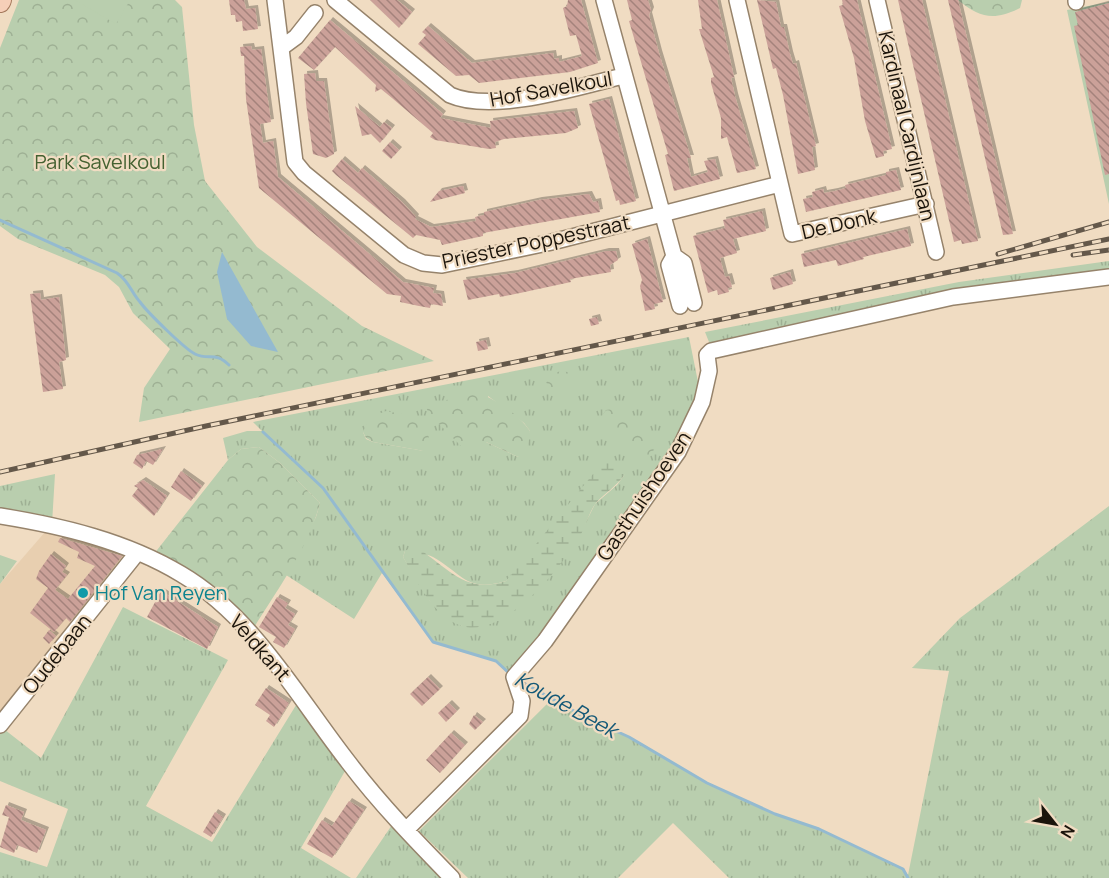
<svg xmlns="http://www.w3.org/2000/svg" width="1109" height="878" viewBox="0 0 1109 878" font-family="Manrope,sans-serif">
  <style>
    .built { fill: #e8cfb0 }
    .grass { fill: url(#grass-tufts); fill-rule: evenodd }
    .forest { fill: url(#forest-crowns) }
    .wetland { fill: url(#wetland-marsh) }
    .pitch { fill: #b9ceae }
    .water { fill: #94bad0 }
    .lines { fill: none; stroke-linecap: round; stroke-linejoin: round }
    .stream { stroke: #94bad0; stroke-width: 3 }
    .building { fill: url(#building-back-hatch); filter: url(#shadow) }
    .minor-casing { stroke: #96836b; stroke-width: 18 }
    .major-casing { stroke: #a5795d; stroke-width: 22 }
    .minor { stroke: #fff; stroke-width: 15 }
    .major { stroke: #f6cfb8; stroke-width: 20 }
    .rail-casing { stroke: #64584a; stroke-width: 5 }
    .rail { stroke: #f0dcc2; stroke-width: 3; stroke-dasharray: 9; stroke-linecap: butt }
    .culture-dot { fill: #0f9aa8; stroke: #f0dcc2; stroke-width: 2 }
    .labels { text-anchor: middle; stroke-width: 4.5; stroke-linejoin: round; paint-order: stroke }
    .street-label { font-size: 20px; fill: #1b140b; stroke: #f0dcc2 }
    .park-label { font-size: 20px; fill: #446131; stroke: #f0dcc2 }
    .culture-label { font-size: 20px; fill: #0d838f; stroke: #f0dcc2; text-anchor: start }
    .water-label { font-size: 21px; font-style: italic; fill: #155977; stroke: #f0dcc2 }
  </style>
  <defs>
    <pattern id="grass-tufts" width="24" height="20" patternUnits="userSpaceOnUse" patternTransform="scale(1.5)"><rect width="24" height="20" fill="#b9ceae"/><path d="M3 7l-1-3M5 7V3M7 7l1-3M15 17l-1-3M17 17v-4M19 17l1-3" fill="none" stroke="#9eb094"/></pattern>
    <pattern id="forest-crowns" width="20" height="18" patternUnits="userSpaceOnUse" patternTransform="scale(1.5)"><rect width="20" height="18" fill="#b9ceae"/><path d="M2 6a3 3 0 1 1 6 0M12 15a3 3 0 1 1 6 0" fill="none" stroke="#9eb094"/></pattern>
    <pattern id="wetland-marsh" width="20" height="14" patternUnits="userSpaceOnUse" patternTransform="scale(1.5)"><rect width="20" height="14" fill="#b9ceae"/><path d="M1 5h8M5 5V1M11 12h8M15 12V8" fill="none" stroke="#9eb094"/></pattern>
    <pattern id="building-back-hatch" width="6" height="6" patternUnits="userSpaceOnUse" patternTransform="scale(1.5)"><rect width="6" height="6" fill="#cba199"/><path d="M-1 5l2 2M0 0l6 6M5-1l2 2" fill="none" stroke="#a4827b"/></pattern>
    <filter id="shadow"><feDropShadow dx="3" dy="-3" stdDeviation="0" flood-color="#0004"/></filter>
  </defs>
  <rect width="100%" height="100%" fill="#f0dcc2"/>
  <!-- built -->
  <path class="built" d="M52 524 137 553 0 725V584Z"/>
  <!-- grass -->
  <path class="grass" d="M1109 261V285L954 305 715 357 705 332 959 282Z
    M689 337 702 402 694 422 514 677 496 661 433 642 382 573 354 619 286 575 316 517 320 503 280 463 259 447 241 449 228 460 223 438 247 431H262L253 422ZM488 396 524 423 530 431 518 457 486 442ZM363 432 424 451 373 442 366 439ZM625 474 617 485 595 504 579 536 462 626 430 601 403 557 405 551C414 553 426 553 433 557 463 574 466 593 506 581Z
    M55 474 52 524 0 516V486Z
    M1109 506V878H729L673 823 618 878H468L419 831 553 698 583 716 629 737 707 783 775 814 819 829 903 868 908 875 949 671 912 668 960 618Z
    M0 555 17 561 0 584Z
    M123 607 228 660 146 806 212 842 301 697 349 764 301 848 351 878H0V852L47 867 68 809 0 781V726L41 758Z
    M396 819 453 878H356Z"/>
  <!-- forest -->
  <path class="forest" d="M19 0H175L182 7 194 125 205 181 257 247 362 326 434 361 139 422 144 388 170 349 133 313 119 287 105 275 18 239 0 226V48Z
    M958 0H1022L1020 8C994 21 980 18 958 0Z
    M562 371 572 373 574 377 570 390 557 392 547 384 545 378 549 374Z
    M478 393C496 399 519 415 530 431 529 442 528 450 518 457L486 442 477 447H462L428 413 427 409 433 403Z
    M613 409C623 418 652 438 655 448L646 462 640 459 598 423 606 410Z
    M386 411 412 416 429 437V444L424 451 373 442 366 438 363 432 369 418Z
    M259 447 280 463 320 503C308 550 274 594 250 634L233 616 150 559 228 460 241 449Z"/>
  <!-- wetland -->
  <path class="wetland" d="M612 460 623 467 625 474C617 486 606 492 596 503 589 512 586 526 580 536 561 568 504 639 462 626 433 617 417 581 403 557L405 551 414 546C448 566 463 595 506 581L602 463Z"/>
  <!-- pitch -->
  <path class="pitch" d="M75 0H124L129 2 116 24Z
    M1109 2V204L1067 10Z"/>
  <!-- water -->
  <path class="water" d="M222 252 278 352 251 346 227 319 217 272Z"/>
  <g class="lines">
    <!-- stream -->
    <path class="stream" d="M0 220 117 273C129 281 131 292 140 302 148 313 185 349 195 354 209 361 215 351 229 365
      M263 432 323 488 433 642 496 661 511 675
      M522 682 583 716 629 737 707 783 775 814 819 829 903 869 908 878"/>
  </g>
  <!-- building -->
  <path class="building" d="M229 0H244L246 9 255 8 258 29 243 31 242 21 236 22 235 15H231Z
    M370 0H397L412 12 399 28Z
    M568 0H581L598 63 570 72 479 83 469 75 456 76 418 44 426 35 422 32 428 26 472 63 553 53 554 59 559 58V62L579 57 582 56 576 35 570 36 563 8 567 6Z
    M627 0H648L651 10 649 15 659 53 691 158H687L691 177 708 172 704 161 715 159 720 179 674 191 665 155 668 154 629 21 632 20Z
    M698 0H717L734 77 731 78 735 96 756 169 737 173 727 137 721 139V118L711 83V78L714 77 699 29H702Z
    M757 0 776 2 781 27H784L790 54 793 64 796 63 816 146 812 147 815 170 798 174 783 95 776 68 773 69Z
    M842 0H857L892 149 883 151 884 156 876 158 865 121 854 58 839 6 843 5Z
    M898 0H922L978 241 962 244 961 240 954 242Z
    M948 0H958L1013 234 1003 235Z
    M1109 3V174L1105 175 1074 26 1078 25 1075 12Z
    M330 20 443 114 440 118 491 128 490 121 574 111 578 128 566 133 504 139 495 142 496 148 489 149 435 140 430 137 433 133 392 98 381 89 375 92 376 85 335 47 314 70 298 58Z
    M251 46 252 50 261 49 271 122 260 124 263 143 273 141 278 177 403 282 434 288 433 293 441 294 443 306 431 304 430 308 419 306 400 302 401 296 387 294 259 188 246 99 244 56H241L240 47Z
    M315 73 316 81H324L334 154 326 158 313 154 306 103 304 74Z
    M609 99 636 201 620 205 619 200 616 201 589 104Z
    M355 106 380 127 384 122 392 128 380 143 371 134 362 136Z
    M390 142 399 150 391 159 382 151Z
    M342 159 358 173 362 168 402 202 416 217 415 219 431 227 476 221 475 217 484 215V212L539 200 589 194 593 202 598 201 600 212 483 233V236L442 245 440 240 416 235 413 238 336 175 332 171Z
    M896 170 901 190 806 212 803 199 813 197 812 192 823 189 824 193 835 191 846 188 845 185 886 175V172Z
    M463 186 465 193 430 202 439 191Z
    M762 211 766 231 733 239 737 253 720 258 725 277 729 276 732 287 728 288 729 292 718 295 717 290 708 293 693 236 725 228 723 220Z
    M907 229 911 246 863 257 864 259 838 266 836 260 804 267 801 254Z
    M647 239 663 302 654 304 655 309 645 311 640 286 642 280 632 244Z
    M606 251H616L618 260 610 265 611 272 570 279 571 282 520 293 500 297 499 294 468 300 463 280 515 273Z
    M790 272 793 284 773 290 770 278Z
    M40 293 41 300 59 297 66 360 59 362 63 389 43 392 30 294Z
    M597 317 599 324 591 326 589 319Z
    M486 340 488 349 478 351 476 342Z
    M163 449 153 465 146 461 142 469 133 463 137 455Z
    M181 471 202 486 191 501 171 487Z
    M143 480 167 496 154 516 132 496 138 488 134 486Z
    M60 538 122 556 70 622 66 618 54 632 30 613 48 588 36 579 39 571 51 554 66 566 62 572 67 575 55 590 68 599 95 566 77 558 79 552 58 542Z
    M161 591 218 627 207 649 147 617Z
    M277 597 288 603 285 608 295 614 288 625 295 629 284 648 273 642 276 637 259 627Z
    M49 630 56 636 49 644 43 638Z
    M428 677 440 689 422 706 410 694Z
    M266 688 289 703 274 727 266 721 270 715 255 705Z
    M449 703 457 711 446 722 438 713Z
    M474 715 483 722 475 730 469 724Z
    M451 733 465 745 440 773 426 760Z
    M349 801 364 810 332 858 307 844 322 820 332 826Z
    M6 805 24 812 21 820 46 830 37 853 17 845 14 853 0 847 9 817 2 815Z
    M215 812 223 817 211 837 203 832Z"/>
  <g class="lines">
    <!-- minor casing -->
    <g class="minor-casing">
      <path id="minor" d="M275 0 295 162 304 173 404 255 423 263 442 265 552 242 780 184
        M335 0 450 95C493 114 578 87 623 76
        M604 0 674 256 684 263 694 303
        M737 0 792 234 926 204
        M877 0 936 252
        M1076 0V2
        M281 48 296 37 315 13
        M674 256 669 265 680 306
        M0 516C62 526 126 541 181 574 254 617 298 698 349 763 380 804 416 841 452 878
        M0 725 137 553
        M406 830 520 716 522 701 514 677 545 641 678 452 702 402 709 371 707 355 711 351 953 297 1109 277"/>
    </g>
    <!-- major casing -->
    <g class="major-casing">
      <path id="major" d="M0 2 1 0"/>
    </g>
    <!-- minor -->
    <use href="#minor" class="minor"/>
    <!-- major -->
    <use href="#major" class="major"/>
    <!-- rail casing -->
    <g class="rail-casing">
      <path id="rail" d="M998 254 1109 222
        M1073 255 1109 250
        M0 472 206 426 1109 239"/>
    </g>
    <!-- rail -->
    <use href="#rail" class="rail"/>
  </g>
  <!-- markers -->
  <circle class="culture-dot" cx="83" cy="593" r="6"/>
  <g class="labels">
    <!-- street labels -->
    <g class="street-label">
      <text transform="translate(551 89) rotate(-10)" y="7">Hof Savelkoul</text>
      <text transform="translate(907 126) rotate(77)" y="7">Kardinaal Cardijnlaan</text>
      <text transform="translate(839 224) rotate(-13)" y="7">De Donk</text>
      <text transform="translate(536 242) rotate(-12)" y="7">Priester Poppestraat</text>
      <text transform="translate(644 496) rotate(-56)" y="7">Gasthuishoeven</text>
      <text transform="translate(260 648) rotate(49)" y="7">Veldkant</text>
      <text transform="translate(57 654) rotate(-51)" y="7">Oudebaan</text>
    </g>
    <!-- park labels -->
    <g class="park-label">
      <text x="100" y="169">Park Savelkoul</text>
    </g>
    <!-- culture labels -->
    <g class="culture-label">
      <text x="95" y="600">Hof Van Reyen</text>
    </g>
    <!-- water labels -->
    <g class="water-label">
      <text transform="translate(566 705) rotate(29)" y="7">Koude Beek</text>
    </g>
  </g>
  <!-- north arrow -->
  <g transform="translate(1055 824) rotate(121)" stroke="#f0dcc2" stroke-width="4.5" paint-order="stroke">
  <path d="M0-4.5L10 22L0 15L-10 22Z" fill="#1b140b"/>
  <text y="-9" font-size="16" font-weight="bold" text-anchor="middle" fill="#1b140b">N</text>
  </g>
</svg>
